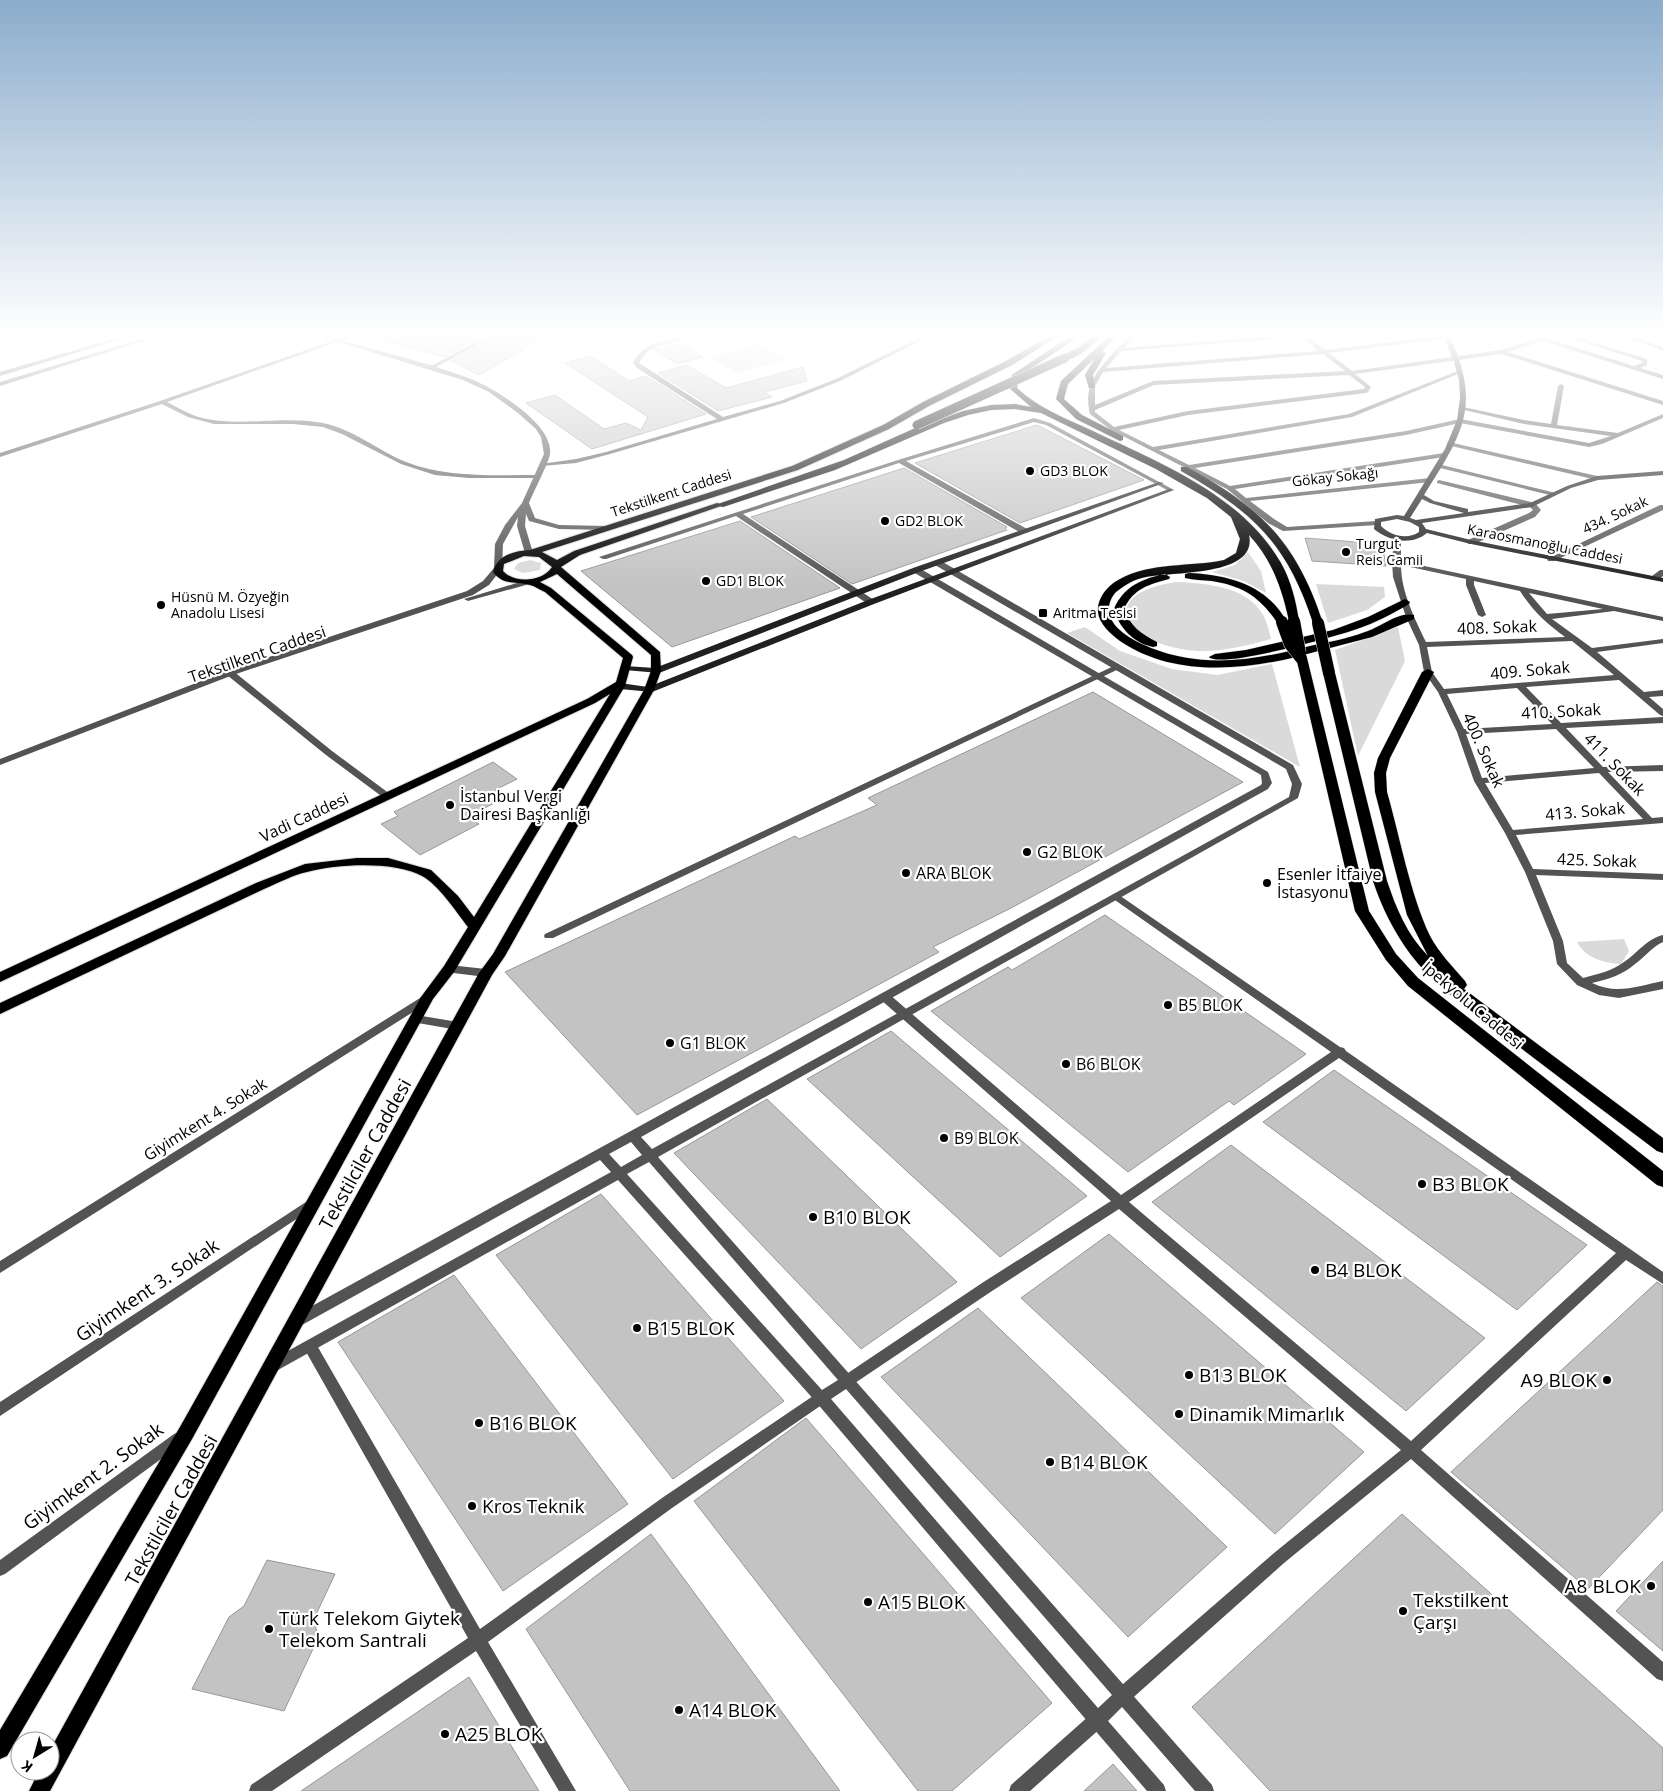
<svg xmlns="http://www.w3.org/2000/svg" width="1663" height="1791" viewBox="0 0 1663 1791" font-family="'Open Sans',sans-serif">
  <style>
    .green { fill: #dadada }
    .building { fill: #c3c3c3; stroke: #979797 }
    .lines { fill: none; stroke-linecap: round; stroke-linejoin: round }
    .primary-casing { stroke: #dbdbdb; stroke-width: 2 }
    .trunk-casing { stroke: #dbdbdb; stroke-width: 1 }
    .minor { fill: #535353; fill-rule: evenodd }
    .tertiary { fill: #535353; fill-rule: evenodd }
    .secondary { fill: #202020; fill-rule: evenodd }
    .primary { fill: #000; fill-rule: evenodd }
    .trunk { fill: #000; fill-rule: evenodd }
    .trunk-bridge-far1-casing { stroke: #dbdbdb; stroke-width: 10; stroke-linecap: butt }
    .trunk-bridge-casing { stroke: #dbdbdb; stroke-width: 13; stroke-linecap: butt }
    .trunk-bridge-far1 { stroke: #000; stroke-width: 9 }
    .trunk-bridge { stroke: #000; stroke-width: 12 }
    .poi-dot { fill: #000; stroke: #fff; stroke-width: 2 }
    .labels { text-anchor: middle; stroke-width: 4.5; stroke-linejoin: round; paint-order: stroke }
    .far-poi-label { font-size: 14px; fill: #000; stroke: #fff; text-anchor: start }
    .far-street-label { font-size: 14px; fill: #000; stroke: #fff }
    .street-label { font-size: 16px; fill: #000; stroke: #fff }
    .poi-label { font-size: 16px; fill: #000; stroke: #fff; text-anchor: start }
    .near-street-label { font-size: 19px; fill: #000; stroke: #fff }
    .near-poi-label { font-size: 19px; fill: #000; stroke: #fff; text-anchor: start }
  </style>
  <rect width="100%" height="100%" fill="#fff"/>
  <!-- green -->
  <path class="green" d="M760 344 788 359 737 373 709 357Z
    M1248 552 1261 571 1266 593 1244 581 1212 572 1235 565Z
    M530 560 541 563 540 570 523 573 514 569 518 563Z
    M1176 582C1205 583 1245 586 1262 613 1267 621 1269 631 1271 639 1241 647 1212 655 1181 649 1121 638 1099 593 1176 582Z
    M1316 584 1384 587 1385 597 1367 610 1328 623Z
    M1085 627 1120 651 1172 669 1217 675 1272 664 1300 767 1067 633Z
    M1398 627 1405 661 1358 756 1335 650Z
    M1624 939 1629 951 1621 964C1604 963 1585 958 1577 942Z"/>
  <!-- building -->
  <path class="building" d="M382 337H483L444 357 381 340Z
    M495 337H545L479 375 451 361Z
    M680 343 703 357 677 364 654 350Z
    M591 356 629 381 646 376 706 414 592 449 526 403 555 395 604 429 626 423 641 430 648 417 565 363Z
    M687 365 726 388 803 367 807 381 765 392 772 397 718 411 658 373Z
    M1037 425 1144 480 1020 523 915 463Z
    M904 468 1007 527 1005 528 1007 530 852 584 751 517Z
    M740 521 840 588 672 647 581 571Z
    M1305 538 1382 544 1386 566 1312 561Z
    M1093 692 1243 782 1013 907 933 947 939 952 637 1115 505 972 795 836 799 839 877 805 868 798Z
    M493 762 517 779 495 790 506 797 475 813 481 817 474 821 479 824 420 855 381 824 398 816 394 812Z
    M1105 915 1306 1054 1234 1105 1229 1101 1128 1172 931 1011 1008 967 1012 970Z
    M891 1031 1087 1196 1000 1257 807 1079Z
    M1334 1070 1587 1245 1517 1310 1263 1122Z
    M767 1099 957 1282 861 1349 674 1153Z
    M1231 1145 1485 1338 1406 1411 1152 1202Z
    M601 1194 784 1401 673 1479 496 1255Z
    M1109 1234 1364 1452 1275 1534 1021 1298Z
    M454 1275 628 1504 503 1591 338 1342Z
    M1657 1282 1663 1286V1510L1588 1589 1451 1472Z
    M978 1308 1227 1547 1128 1637 881 1377Z
    M806 1418 1052 1703 952 1791H918L694 1501Z
    M1402 1514 1663 1748V1791H1270L1192 1707Z
    M651 1534 840 1791H630L526 1629Z
    M267 1560 335 1574 313 1621 319 1636 284 1711 192 1689 229 1617 244 1606Z
    M1663 1561V1651L1616 1611Z
    M469 1677 539 1791H301Z
    M1113 1764 1137 1791H1084Z"/>
  <g class="lines">
    <!-- primary casing -->
    <g class="primary-casing">
      <path id="primary" d="M1048 337H1057L1012 365 929 406 889 429 798 470 542 552 557 560 574 551 717 503 724 505 580 555 561 567 660 652 661 671 654 690 505 956 492 975 50 1791H29L39 1771H50V1750L479 973 493 954 644 690 651 671V655L557 574 540 582 551 588 632 655 633 657 625 686 454 972 433 999 192 1439 7 1756 0 1759V1730L180 1427 421 997 444 966 468 927C457 913 438 884 422 876 394 861 338 864 307 872 293 875 278 883 264 889L0 1014V1003L256 883 305 864 357 858H388L431 870 458 896 474 917 610 694 595 703 0 982V972L587 699 616 682 623 658 545 592C540 590 535 586 530 585 515 581 504 586 493 572 497 555 514 551 530 550L792 466 883 425 923 402 1006 361ZM524 556 539 557 552 567C542 582 515 584 503 571L504 564Z"/>
    </g>
    <!-- trunk casing -->
    <g class="trunk-casing">
      <path id="trunk" d="M1069 337H1078L1020 376 1017 388C1038 408 1067 419 1093 431 1160 463 1242 495 1281 563 1291 581 1296 601 1299 621L1294 624 1289 621C1282 588 1272 560 1249 535 1258 577 1172 571 1146 577 1134 579 1125 585 1116 592 1110 598 1107 608 1110 616 1115 632 1137 642 1151 648 1204 669 1256 660 1310 646 1328 642 1347 639 1365 632 1379 628 1399 611 1414 615V619L1372 637 1303 655 1307 658 1369 911 1396 954 1418 978 1663 1171V1187L1657 1185 1408 986 1386 960 1355 911 1296 657C1238 671 1172 676 1120 641 1111 634 1099 624 1098 612 1097 598 1108 585 1120 579 1151 562 1191 567 1224 560L1236 553 1240 539 1231 517 1207 498 1156 469 1041 413 1015 409 991 410 968 415 944 423 835 470 723 507 715 505 844 460 913 429 963 411 991 405 1015 404 1031 407 1009 388 1012 375Z
        M1092 337H1100C1092 346 1075 361 1062 360V356L1079 347Z
        M1108 337H1116L1102 351 1106 353 1093 375 1095 388H1089L1085 375 1095 358 1068 384 1064 399 1082 415 1123 436V440L1120 441 1076 419 1056 399 1061 381Z
        M1181 467H1187C1261 508 1296 541 1323 623L1322 625 1318 626 1313 623C1287 543 1253 512 1181 471Z
        M1189 573C1229 575 1267 585 1287 622L1282 625 1278 624C1261 598 1244 586 1212 581 1204 580 1194 580 1185 578V574Z
        M1165 574 1170 577 1169 579C1149 584 1133 589 1124 609 1130 626 1141 634 1157 642V646L1153 647C1134 643 1119 628 1114 609 1124 586 1142 579 1165 574Z
        M1405 599 1410 602 1409 604C1392 614 1375 623 1357 629 1337 636 1221 669 1209 657L1215 654 1246 650 1333 630 1368 617Z
        M1428 669 1434 672 1390 758 1386 773 1387 792C1400 837 1410 894 1430 936 1439 953 1453 967 1465 981L1467 985 1464 989 1663 1138V1153L1657 1151C1608 1114 1558 1077 1509 1039 1476 1014 1436 988 1411 955 1394 932 1382 908 1373 881L1323 673 1329 670 1335 673 1387 881C1396 908 1407 935 1428 956L1407 915 1375 792 1374 773 1378 758 1422 672Z"/>
    </g>
    <!-- minor -->
    <path class="minor" d="M343 337H351L167 402C177 407 187 413 198 417 239 428 282 415 323 423 353 429 377 450 406 462 447 478 493 475 537 475L540 477 539 478H469L435 475 401 464 342 434 323 427 293 424H214L188 417 162 404 0 457V453L160 401Z
      M486 337H493L432 369 427 368Z
      M679 337H688C671 346 649 342 639 363L723 417 780 401 836 379 921 337H928L840 381 784 403 610 454 576 463 541 466V464L576 459 606 452 717 419 637 368 633 363C642 345 660 341 679 337Z
      M1128 337H1134L1125 348 1256 337H1277L1274 339 1121 351 1106 368 1318 351 1302 337H1308L1325 350 1430 337H1445L1442 339 1329 353 1352 371 1501 350 1540 338 1553 337 1549 339 1634 366 1642 363V361L1567 337H1575L1647 359V365L1640 368 1663 375V379L1543 341 1508 352 1663 401V405L1502 354 1355 374 1371 387 1368 392 1366 393 1188 415 1119 430 1153 447 1349 414 1458 371 1463 372 1352 417 1159 450 1189 465 1406 431 1460 419 1589 443 1611 436 1524 424 1460 409 1463 407 1524 420 1551 424 1558 386 1561 384 1564 386 1557 425 1618 433 1663 414V418L1602 444 1589 447 1460 423 1406 435 1195 468 1230 486 1444 453 1447 455 1444 457 1235 489 1246 498 1430 478 1433 480 1430 482 1250 501 1274 519 1287 527 1377 521 1381 523 1377 525 1283 531 1268 523 1227 489 1111 430 1090 414C1083 386 1097 371 1115 351V349L1118 348ZM1323 354 1345 371 1153 381 1095 405V386L1103 372ZM1349 375 1365 387 1364 389 1188 411 1114 427 1095 412V410L1154 385Z
      M1626 337H1634L1663 347V351Z
      M1034 418 1050 423 1174 490 1169 491 1046 425 1034 422 906 461 1027 529V533H1021L899 463 743 514 874 600V604H868L736 516 606 559H603L599 557 898 460Z
      M1449 442 1597 476 1600 478 1597 480 1447 445V443Z
      M1438 464 1556 493 1557 494 1554 496 1436 467 1435 466Z
      M1439 480 1535 503 1541 510 1535 517 1474 544H1468V540L1529 513 1533 510 1530 507 1437 483V481Z
      M1660 505H1663V510L1554 561H1548L1547 559Z
      M1394 535 1401 537V561L1663 617V621L1614 611 1552 619 1592 648 1663 639V643L1597 652 1644 692 1663 690V696L1649 697 1663 709V716L1660 715 1619 680 1526 687 1561 723 1663 717V723L1566 728 1603 767 1663 765V771L1608 772 1652 818 1663 817V823L1516 835 1533 869 1663 874V880L1536 875 1563 941 1567 963 1583 978C1598 974 1612 971 1624 962 1638 953 1646 939 1663 935V942C1652 947 1645 957 1635 964 1623 975 1608 979 1592 983 1616 995 1638 986 1663 981V989L1619 998 1599 995 1577 985 1557 964 1553 941 1525 872 1505 833 1474 781 1457 732 1438 692 1424 672 1419 645 1406 617 1393 577 1392 562ZM1401 565 1466 579V585L1478 615 1482 617 1486 615 1474 585V581L1520 591C1532 610 1547 624 1565 637L1426 642C1415 619 1401 592 1401 565ZM1529 593 1603 609 1547 614ZM1572 641 1614 675 1444 689 1432 672 1427 647ZM1517 688 1552 724 1464 729 1447 694ZM1556 729 1594 768 1482 778 1466 734ZM1599 773 1643 819 1513 830 1485 783Z
      M1660 570H1663V576L1658 580H1652V576Z
      M1116 665H1119L1123 667 553 938H545L544 936 545 934Z
      M227 671H233L332 751 390 794 392 796 390 798H384L326 755 227 675Z
      M1116 893 1340 1047 1344 1048 1346 1051 1663 1272V1284L1626 1260 1421 1450 1663 1662V1681L1657 1679 1411 1459 1284 1563 1127 1703 1121 1705 1115 1703 1113 1697 1115 1691 1274 1553 1401 1450 1119 1209 992 1291 852 1385 847 1387 842 1385 840 1381 842 1377 982 1283 1111 1201 881 1000 880 997 881 994H889L1121 1195 1331 1052 1112 898 1111 896ZM1339 1058 1616 1253 1411 1441 1129 1202Z
      M449 965 486 969 491 973 486 977 445 972 444 969Z
      M428 993 432 994 433 997 432 1000 0 1273V1261Z
      M416 1015 458 1022 462 1023 463 1026 462 1029 458 1030 412 1022 411 1019 412 1016Z
      M312 1198 316 1200 318 1203 316 1206 0 1416V1402Z
      M310 1340 315 1342 480 1629 662 1498 816 1394 821 1392 826 1394 828 1398 826 1402 672 1508 488 1642 576 1791H559L476 1651 272 1791H249L251 1785 468 1638 305 1350 303 1346 305 1342Z
      M179 1432 184 1434 186 1438 184 1442 5 1574 0 1576V1560L174 1434Z
      M1096 1713 1102 1715 1104 1721 1102 1727 1030 1791H1009L1011 1785 1090 1715Z"/>
    <!-- tertiary -->
    <path class="tertiary" d="M120 337H128L0 376V372Z
      M148 337H156L0 386V382Z
      M322 337H330C375 350 422 361 466 377 491 386 554 423 550 454 549 462 533 493 529 503L535 518 559 525 607 526 611 528 607 530 559 529 529 521 526 514 525 526 533 553 529 555 525 553 517 526 518 517 503 544 502 568 489 585 473 595 233 675 0 765V759L227 671 467 591 483 581 494 568 495 544 505 525 522 503 544 454 541 437 536 429 518 413 489 392 463 380Z
      M935 561H941L1293 765 1302 784 1298 798 658 1157 1212 1785 1214 1791H1195L1122 1707 1108 1721 1164 1785 1166 1791H1147L1093 1728 1090 1727 1088 1722 816 1402 618 1180 278 1370 273 1372 268 1370 266 1366 268 1362 611 1172 600 1160 302 1325 297 1327 292 1325 290 1321 292 1317 1261 785 1262 783 1261 775 913 572V568H919L1268 772 1272 783 1268 789 641 1137 652 1149 1289 797 1292 784 1286 769 935 565ZM631 1142 642 1155 621 1167 609 1154ZM649 1162 838 1380 822 1390 627 1174ZM846 1389 1112 1695 1098 1708 831 1399Z
      M530 579H533V583L468 601 464 599Z"/>
    <!-- secondary -->
    <path class="secondary" d="M1444 337H1450C1482 406 1462 435 1424 495L1434 501 1468 509V512L1530 503 1567 486 1597 476 1663 471V475L1598 480 1571 488 1532 507 1422 523 1426 529 1471 540 1663 578V582L1471 544 1427 533C1412 546 1388 541 1374 529L1375 519 1397 515 1404 516 1445 449 1457 420 1460 398 1459 380 1454 362ZM1422 499 1430 503 1464 513 1416 520 1410 518ZM1397 519 1410 522 1419 527V532C1407 540 1391 536 1381 526V522Z
      M1159 482 1164 483 919 572 659 673 625 670 621 668 625 666 655 668 913 568Z
      M1169 489 1174 490 874 604 652 692 620 689 616 686 620 683 648 687 868 600Z"/>
    <!-- primary -->
    <use href="#primary" class="primary"/>
    <!-- trunk -->
    <use href="#trunk" class="trunk"/>
    <!-- trunk-bridge-far1 casing -->
    <g class="trunk-bridge-far1-casing">
      <path id="trunk-bridge-far1" d="M917 425 1065 358"/>
    </g>
    <!-- trunk-bridge casing -->
    <g class="trunk-bridge-casing">
      <path id="trunk-bridge" d="M1294 621 1300 653
        M1282 622 1290 644 1301 658
        M1318 623 1329 673"/>
    </g>
    <!-- trunk-bridge-far1 -->
    <use href="#trunk-bridge-far1" class="trunk-bridge-far1"/>
    <!-- trunk-bridge -->
    <use href="#trunk-bridge" class="trunk-bridge"/>
  </g>
  <!-- sky -->
  <linearGradient id="sky" x2="0" y2="1"><stop stop-color="#8baccc"/><stop offset="0.57" stop-color="#fff"/><stop offset="1" stop-color="#fff" stop-opacity="0"/></linearGradient>
  <rect width="1663" height="587" fill="url(#sky)"/>
  <!-- markers -->
  <g class="poi-dot">
    <circle cx="1030" cy="471" r="5"/>
    <circle cx="885" cy="521" r="5"/>
    <circle cx="1346" cy="552" r="5"/>
    <circle cx="706" cy="581" r="5"/>
    <circle cx="161" cy="605" r="5"/>
    <rect x="1038" y="608" width="10" height="10" rx="2.5"/>
    <circle cx="450" cy="805" r="5"/>
    <circle cx="1027" cy="852" r="5"/>
    <circle cx="906" cy="873" r="5"/>
    <circle cx="1267" cy="883" r="5"/>
    <circle cx="1168" cy="1005" r="5"/>
    <circle cx="670" cy="1043" r="5"/>
    <circle cx="1066" cy="1064" r="5"/>
    <circle cx="944" cy="1138" r="5"/>
    <circle cx="1422" cy="1184" r="5"/>
    <circle cx="813" cy="1217" r="5"/>
    <circle cx="1315" cy="1270" r="5"/>
    <circle cx="637" cy="1328" r="5"/>
    <circle cx="1189" cy="1375" r="5"/>
    <circle cx="1607" cy="1380" r="5"/>
    <circle cx="1179" cy="1414" r="5"/>
    <circle cx="479" cy="1423" r="5"/>
    <circle cx="1050" cy="1462" r="5"/>
    <circle cx="472" cy="1506" r="5"/>
    <circle cx="1651" cy="1586" r="5"/>
    <circle cx="868" cy="1602" r="5"/>
    <circle cx="1403" cy="1611" r="5"/>
    <circle cx="269" cy="1629" r="5"/>
    <circle cx="679" cy="1710" r="5"/>
    <circle cx="445" cy="1734" r="5"/>
  </g>
  <g class="labels">
    <!-- far-poi labels -->
    <g class="far-poi-label">
      <text x="1040" y="476">GD3 BLOK</text>
      <text x="895" y="526">GD2 BLOK</text>
      <text x="1356" y="549">Turgut<tspan x="1356" dy="16">Reis Camii</tspan></text>
      <text x="716" y="586">GD1 BLOK</text>
      <text x="171" y="602">Hüsnü M. Özyeğin<tspan x="171" dy="16">Anadolu Lisesi</tspan></text>
      <text x="1053" y="618">Aritma Tesisi</text>
    </g>
    <!-- far-street labels -->
    <g class="far-street-label">
      <text transform="translate(1335 477) rotate(-6)" y="5">Gökay Sokağı</text>
      <text transform="translate(671 493) rotate(-18)" y="5">Tekstilkent Caddesi</text>
      <text transform="translate(1615 515) rotate(-25)" y="5">434. Sokak</text>
      <text transform="translate(1545 544) rotate(11)" y="5">Karaosmanoğlu Caddesi</text>
    </g>
    <!-- street labels -->
    <g class="street-label">
      <text transform="translate(1497 627) rotate(-2)" y="6">408. Sokak</text>
      <text transform="translate(257 654) rotate(-19)" y="6">Tekstilkent Caddesi</text>
      <text transform="translate(1530 670) rotate(-5)" y="6">409. Sokak</text>
      <text transform="translate(1561 711) rotate(-3)" y="6">410. Sokak</text>
      <text transform="translate(1484 750) rotate(66)" y="6">400. Sokak</text>
      <text transform="translate(1615 764) rotate(46)" y="6">411. Sokak</text>
      <text transform="translate(1585 811) rotate(-5)" y="6">413. Sokak</text>
      <text transform="translate(304 817) rotate(-25)" y="6">Vadi Caddesi</text>
      <text transform="translate(1597 860) rotate(2)" y="6">425. Sokak</text>
      <text transform="translate(1473 1005) rotate(40)" y="6">İpekyolu Caddesi</text>
      <text transform="translate(205 1119) rotate(-32)" y="6">Giyimkent 4. Sokak</text>
    </g>
    <!-- poi labels -->
    <g class="poi-label">
      <text x="460" y="802">İstanbul Vergi<tspan x="460" dy="18">Dairesi Başkanlığı</tspan></text>
      <text x="1037" y="858">G2 BLOK</text>
      <text x="916" y="879">ARA BLOK</text>
      <text x="1277" y="880">Esenler İtfaiye<tspan x="1277" dy="18">İstasyonu</tspan></text>
      <text x="1178" y="1011">B5 BLOK</text>
      <text x="680" y="1049">G1 BLOK</text>
      <text x="1076" y="1070">B6 BLOK</text>
      <text x="954" y="1144">B9 BLOK</text>
    </g>
    <!-- near-street labels -->
    <g class="near-street-label">
      <text transform="translate(365 1154) rotate(-61)" y="7">Tekstilciler Caddesi</text>
      <text transform="translate(147 1290) rotate(-34)" y="7">Giyimkent 3. Sokak</text>
      <text transform="translate(93 1476) rotate(-36)" y="7">Giyimkent 2. Sokak</text>
      <text transform="translate(171 1510) rotate(-61)" y="7">Tekstilciler Caddesi</text>
    </g>
    <!-- near-poi labels -->
    <g class="near-poi-label">
      <text x="1432" y="1191">B3 BLOK</text>
      <text x="823" y="1224">B10 BLOK</text>
      <text x="1325" y="1277">B4 BLOK</text>
      <text x="647" y="1335">B15 BLOK</text>
      <text x="1199" y="1382">B13 BLOK</text>
      <text x="1597" y="1387" text-anchor="end">A9 BLOK</text>
      <text x="1189" y="1421">Dinamik Mimarlık</text>
      <text x="489" y="1430">B16 BLOK</text>
      <text x="1060" y="1469">B14 BLOK</text>
      <text x="482" y="1513">Kros Teknik</text>
      <text x="1641" y="1593" text-anchor="end">A8 BLOK</text>
      <text x="1413" y="1607">Tekstilkent<tspan x="1413" dy="22">Çarşı</tspan></text>
      <text x="878" y="1609">A15 BLOK</text>
      <text x="279" y="1625">Türk Telekom Giytek<tspan x="279" dy="22">Telekom Santrali</tspan></text>
      <text x="689" y="1717">A14 BLOK</text>
      <text x="455" y="1741">A25 BLOK</text>
    </g>
  </g>
  <!-- north arrow -->
  <g transform="translate(35 1756) rotate(217)"><circle r="24" fill="#ffffff" stroke="#999999"/>
  <path d="M0-4L9 19L0 12L-9 19Z" fill="#000000"/>
  <text y="-8" font-size="14" font-weight="bold" text-anchor="middle" fill="#000000">K</text>
  </g>
</svg>
